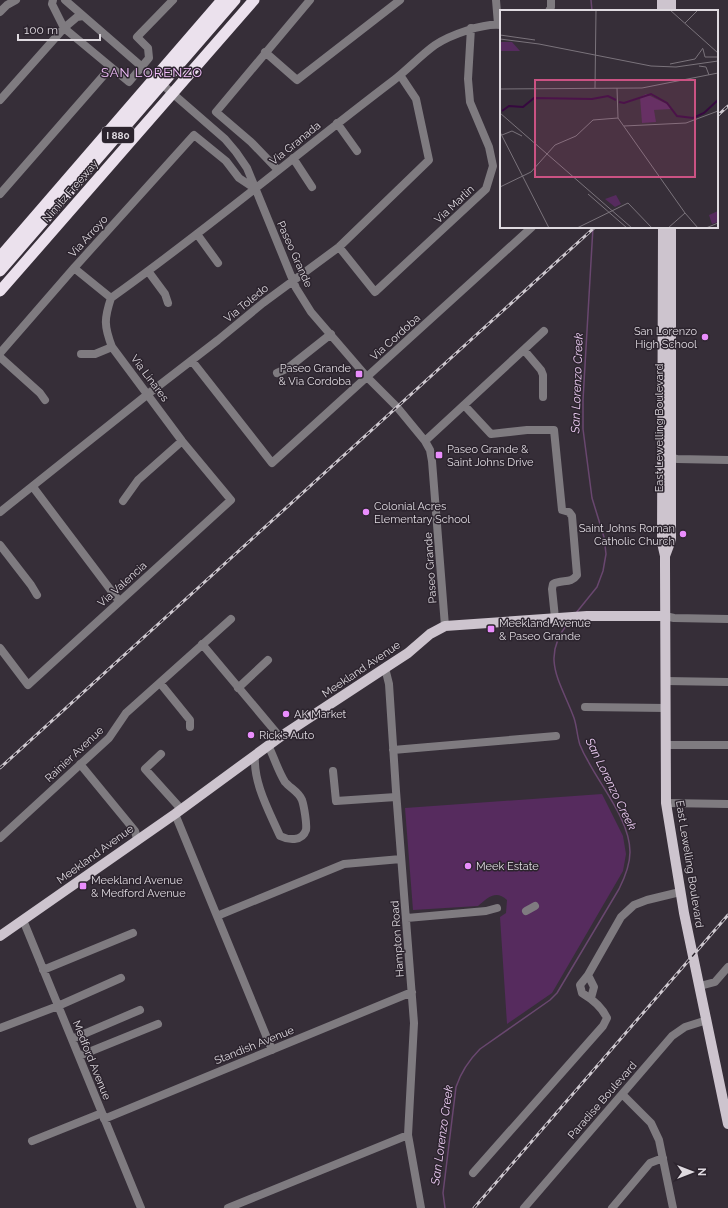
<svg xmlns="http://www.w3.org/2000/svg" width="728" height="1208" viewBox="0 0 728 1208" font-family="Raleway,sans-serif">
  <style>
    .green { fill: #562b5e }
    .lines { fill: none; stroke-linecap: round; stroke-linejoin: round }
    .stream { stroke: #69476f; stroke-width: 1.5 }
    .minor { stroke: #7f7b80; stroke-width: 8 }
    .major { stroke: #cdc4ce; stroke-width: 10 }
    .highway { stroke: #ebe1ed; stroke-width: 11 }
    .rail-casing { stroke: #cec8cf; stroke-width: 3 }
    .rail { stroke: #2c242e; stroke-width: 1.5; stroke-dasharray: 4.5; stroke-linecap: butt }
    .poi-dot { fill: #ea8dfd; stroke: #2c242e; stroke-width: 1.5 }
    .labels { text-anchor: middle; stroke-width: 3; stroke-linejoin: round; paint-order: stroke }
    .shield { fill: #2c242e; stroke: #a9a3ab; stroke-width: 1 }
    .shield-label { font-size: 10px; font-weight: bold; fill: #dfdae0 }
    .street-label { font-size: 11px; fill: #dfdae0; stroke: #2c242e }
    .poi-label { font-size: 11px; fill: #dfdae0; stroke: #2c242e; text-anchor: start }
    .water-label { font-size: 12px; font-style: italic; fill: #edcdf4; stroke: #2c242e }
    .quarter-label { font-size: 13px; letter-spacing: 1px; fill: #f4c0fe; stroke: #2c242e }
    .inset-river { fill: none; stroke: #36083f; stroke-width: 2 }
    .inset-road { fill: none; stroke: #7a737b; stroke-width: 1 }
    .view { fill: #cb5283; fill-opacity: 0.15; stroke: #cb5283; stroke-width: 2 }
    .inset-edge { fill: none; stroke: #dfdae0; stroke-width: 2 }
  </style>
  <rect width="100%" height="100%" fill="#362e38"/>
  <!-- green -->
  <path class="green" d="M602 794 623 836 626 854 623 871 552 993 507 1024 500 917 506 913 507 900C496 889 487 898 478 906L413 910 405 808Z"/>
  <g class="lines">
    <!-- stream -->
    <path class="stream" d="M591 0 592 11
      M576 613 597 587 603 571 606 554 604 537 592 498 583 429V400L593 227
      M445 1208 443 1193 456 1087C461 1072 468 1061 480 1049L550 1000 557 993 619 889C625 877 630 865 630 852 630 821 602 788 588 761 585 756 582 750 580 745 577 736 577 727 574 718 561 682 539 658 569 622"/>
    <!-- minor -->
    <path class="minor" d="M53 0 52 4 64 28 129 82 149 58 148 48 137 37 173 0
      M65 0 225 139 236 152 247 168 296 288 311 312 367 377 397 407 425 441 430 450 432 461 445 626
      M496 0 498 24
      M549 11 551 7V0
      M0 12 7 5 16 0
      M265 52 297 80 400 0
      M0 100 64 28 77 17 83 16
      M337 123 357 151
      M293 158 312 187
      M278 170 251 142 216 112 310 0
      M0 194 111 67
      M197 234 218 263
      M339 247 375 292 486 189 493 166 489 147 470 102 468 79 471 28
      M148 271 165 294 168 303
      M111 298C208 229 299 152 394 80 408 69 421 55 435 45 450 35 483 23 501 25
      M524 350 541 370 543 375V397
      M0 353 74 268 194 135 226 161 239 178 254 188
      M81 354H95L112 347
      M0 357 40 393 45 400
      M192 361 272 463 532 227
      M277 373 288 368 331 334
      M464 405 491 434 527 430H554L562 510 569 512 572 516 577 575C571 584 562 579 553 584L552 589 555 618
      M425 441 544 331
      M667 456 677 459 728 460
      M33 487 119 601
      M123 501 138 480 182 441
      M0 512 148 394 218 340 263 303 339 247 429 160 416 99 400 75
      M0 545 31 585 37 595
      M665 616 674 618 728 619
      M202 644 280 737
      M0 648 28 685 231 500 182 441 112 347C104 326 104 319 111 298L74 268
      M385 668 389 684 396 791 414 1023 408 1135 421 1208
      M666 681 728 682
      M160 683 190 720V727
      M238 688 268 660
      M585 707 666 708
      M666 745H728
      M393 750 556 736
      M161 754 145 769 181 809
      M255 755C253 783 269 811 280 836 288 840 302 842 306 830 307 824 304 806 302 800 299 792 290 788 285 782 278 771 274 757 268 745
      M80 764 135 831 137 839
      M333 771 336 801 396 797
      M666 803 728 804
      M175 814 272 1050
      M0 838 109 738 126 713 231 619
      M526 911 535 906
      M217 916 344 864 401 859
      M407 918 486 911 497 908
      M23 920 141 1208
      M43 970 133 933
      M588 975 594 987 591 998
      M700 986 715 982 728 967
      M0 1028 58 1006 121 978
      M72 1039 140 1010
      M79 1056 158 1024
      M622 1094 651 1123 659 1140 673 1208
      M104 1119 412 992
      M32 1141 102 1113
      M473 1173 603 1026 607 1018C602 1007 592 999 582 993L580 985 588 975 621 917 634 905 647 900 680 892
      M228 1208 408 1135
      M524 1208 672 1036 685 1027 707 1020
      M612 1208 650 1163 663 1158"/>
    <!-- major -->
    <path class="major" d="M662 0V11
      M671 11V0
      M663 227 662 543 665 556V565L666 803 684 913 728 1124
      M665 556 671 540V227
      M0 936 175 814 280 737 385 668 408 653 430 634 445 626 587 616H665"/>
    <!-- highway -->
    <path class="highway" d="M0 257 222 0
      M0 271 235 0
      M0 291 254 0"/>
    <!-- rail casing -->
    <g class="rail-casing">
      <path id="rail" d="M717 116 728 106
        M0 768 595 227
        M474 1208 728 915"/>
    </g>
    <!-- rail -->
    <use href="#rail" class="rail"/>
  </g>
  <!-- markers -->
  <g class="poi-dot">
    <circle cx="705" cy="337" r="4"/>
    <rect x="355" y="370" width="8" height="8" rx="2"/>
    <rect x="435" y="451" width="8" height="8" rx="2"/>
    <circle cx="366" cy="512" r="4"/>
    <circle cx="683" cy="534" r="4"/>
    <rect x="487" y="625" width="8" height="8" rx="2"/>
    <circle cx="286" cy="714" r="4"/>
    <circle cx="251" cy="735" r="4"/>
    <circle cx="468" cy="866" r="4"/>
    <rect x="79" y="882" width="8" height="8" rx="2"/>
  </g>
  <g class="labels">
    <!-- shield labels -->
    <rect class="shield" x="102" y="127" width="32" height="16" rx="3"/>
    <g class="shield-label">
      <text x="118" y="139">I 880</text>
    </g>
    <!-- street labels -->
    <g class="street-label">
      <text transform="translate(295 143) rotate(-39)" y="4">Via Granada</text>
      <text transform="translate(70 191) rotate(-49)" y="4">Nimitz Freeway</text>
      <text transform="translate(454 204) rotate(-43)" y="4">Via Marlin</text>
      <text transform="translate(88 236) rotate(-48)" y="4">Via Arroyo</text>
      <text transform="translate(295 254) rotate(66)" y="4">Paseo Grande</text>
      <text transform="translate(246 303) rotate(-39)" y="4">Via Toledo</text>
      <text transform="translate(395 337) rotate(-42)" y="4">Via Cordoba</text>
      <text transform="translate(150 378) rotate(53)" y="4">Via Linares</text>
      <text transform="translate(659 428) rotate(-90)" y="4">East Lewelling Boulevard</text>
      <text transform="translate(430 568) rotate(-94)" y="4">Paseo Grande</text>
      <text transform="translate(122 584) rotate(-42)" y="4">Via Valencia</text>
      <text transform="translate(361 669) rotate(-34)" y="4">Meekland Avenue</text>
      <text transform="translate(74 754) rotate(-43)" y="4">Rainier Avenue</text>
      <text transform="translate(95 854) rotate(-36)" y="4">Meekland Avenue</text>
      <text transform="translate(690 864) rotate(81)" y="4">East Lewelling Boulevard</text>
      <text transform="translate(397 939) rotate(-94)" y="4">Hampton Road</text>
      <text transform="translate(254 1045) rotate(-22)" y="4">Standish Avenue</text>
      <text transform="translate(92 1060) rotate(68)" y="4">Medford Avenue</text>
      <text transform="translate(602 1100) rotate(-49)" y="4">Paradise Boulevard</text>
    </g>
    <!-- poi labels -->
    <g class="poi-label">
      <text x="697" y="335" text-anchor="end">San Lorenzo<tspan x="697" dy="13">High School</tspan></text>
      <text x="351" y="372" text-anchor="end">Paseo Grande<tspan x="351" dy="13">&amp; Via Cordoba</tspan></text>
      <text x="447" y="453">Paseo Grande &amp;<tspan x="447" dy="13">Saint Johns Drive</tspan></text>
      <text x="374" y="510">Colonial Acres<tspan x="374" dy="13">Elementary School</tspan></text>
      <text x="675" y="532" text-anchor="end">Saint Johns Roman<tspan x="675" dy="13">Catholic Church</tspan></text>
      <text x="499" y="627">Meekland Avenue<tspan x="499" dy="13">&amp; Paseo Grande</tspan></text>
      <text x="294" y="718">AK Market</text>
      <text x="259" y="739">Rick's Auto</text>
      <text x="476" y="870">Meek Estate</text>
      <text x="91" y="884">Meekland Avenue<tspan x="91" dy="13">&amp; Medford Avenue</tspan></text>
    </g>
    <!-- water labels -->
    <g class="water-label">
      <text transform="translate(577 383) rotate(-88)" y="4">San Lorenzo Creek</text>
      <text transform="translate(611 784) rotate(64)" y="4">San Lorenzo Creek</text>
      <text transform="translate(442 1135) rotate(-82)" y="4">San Lorenzo Creek</text>
    </g>
    <!-- quarter labels -->
    <g class="quarter-label">
      <text x="152" y="77">SAN LORENZO</text>
    </g>
  </g>
  <!-- overview -->
  <g transform="translate(500 10)">
    <rect width="218" height="218" fill="#362e38"/>
    <path d="M0 32H12L20 41H0ZM146 84 167 94 171 99 154 100 156 112 142 113 140 87ZM116 185 121 194 115 197 105 189ZM218 201V212L212 214 209 205Z" fill="#562b5e"/>
    <path class="inset-river" d="M119 92 124 93 151 84 167 93 177 106 193 108 204 103 218 90M2 101 9 96 23 97 34 88 92 89 108 86 116 90"/>
    <path class="inset-road" d="M170 0 218 43M185 13 198 0M0 25 35 30M0 29 39 34 151 56 176 57 218 51M203 39 205 47H218M170 54 195 49 203 38M199 56 206 57 209 65M95 78 96 0M117 78 118 108 185 203M0 79 142 78 218 63M0 103 132 218M124 116 186 113 218 101M0 122 49 218M2 125 12 121 22 126M0 177 31 162 55 135 76 126 93 110 118 108M88 184 127 218M77 218 128 193 152 218M168 218 185 203 198 218M206 218 218 213"/>
    <path class="view" d="M35 70H195V167H35Z"/>
    <rect width="218" height="218" class="inset-edge"/>
  </g>
  <!-- north arrow -->
  <g transform="translate(692 1172) rotate(90)" stroke="#2c242e" stroke-width="3" paint-order="stroke">
  <path d="M0-3L7 15L0 10L-7 15Z" fill="#dfdae0"/>
  <text y="-6" font-size="11" font-weight="bold" text-anchor="middle" fill="#dfdae0">N</text>
  </g>
  <!-- scale -->
  <path d="M18 34v6h82v-6" fill="none" stroke="#dfdae0" stroke-width="2"/>
  <text x="24" y="34" font-size="12" fill="#dfdae0" stroke="#2c242e" stroke-width="3" paint-order="stroke">100 m</text>
</svg>
